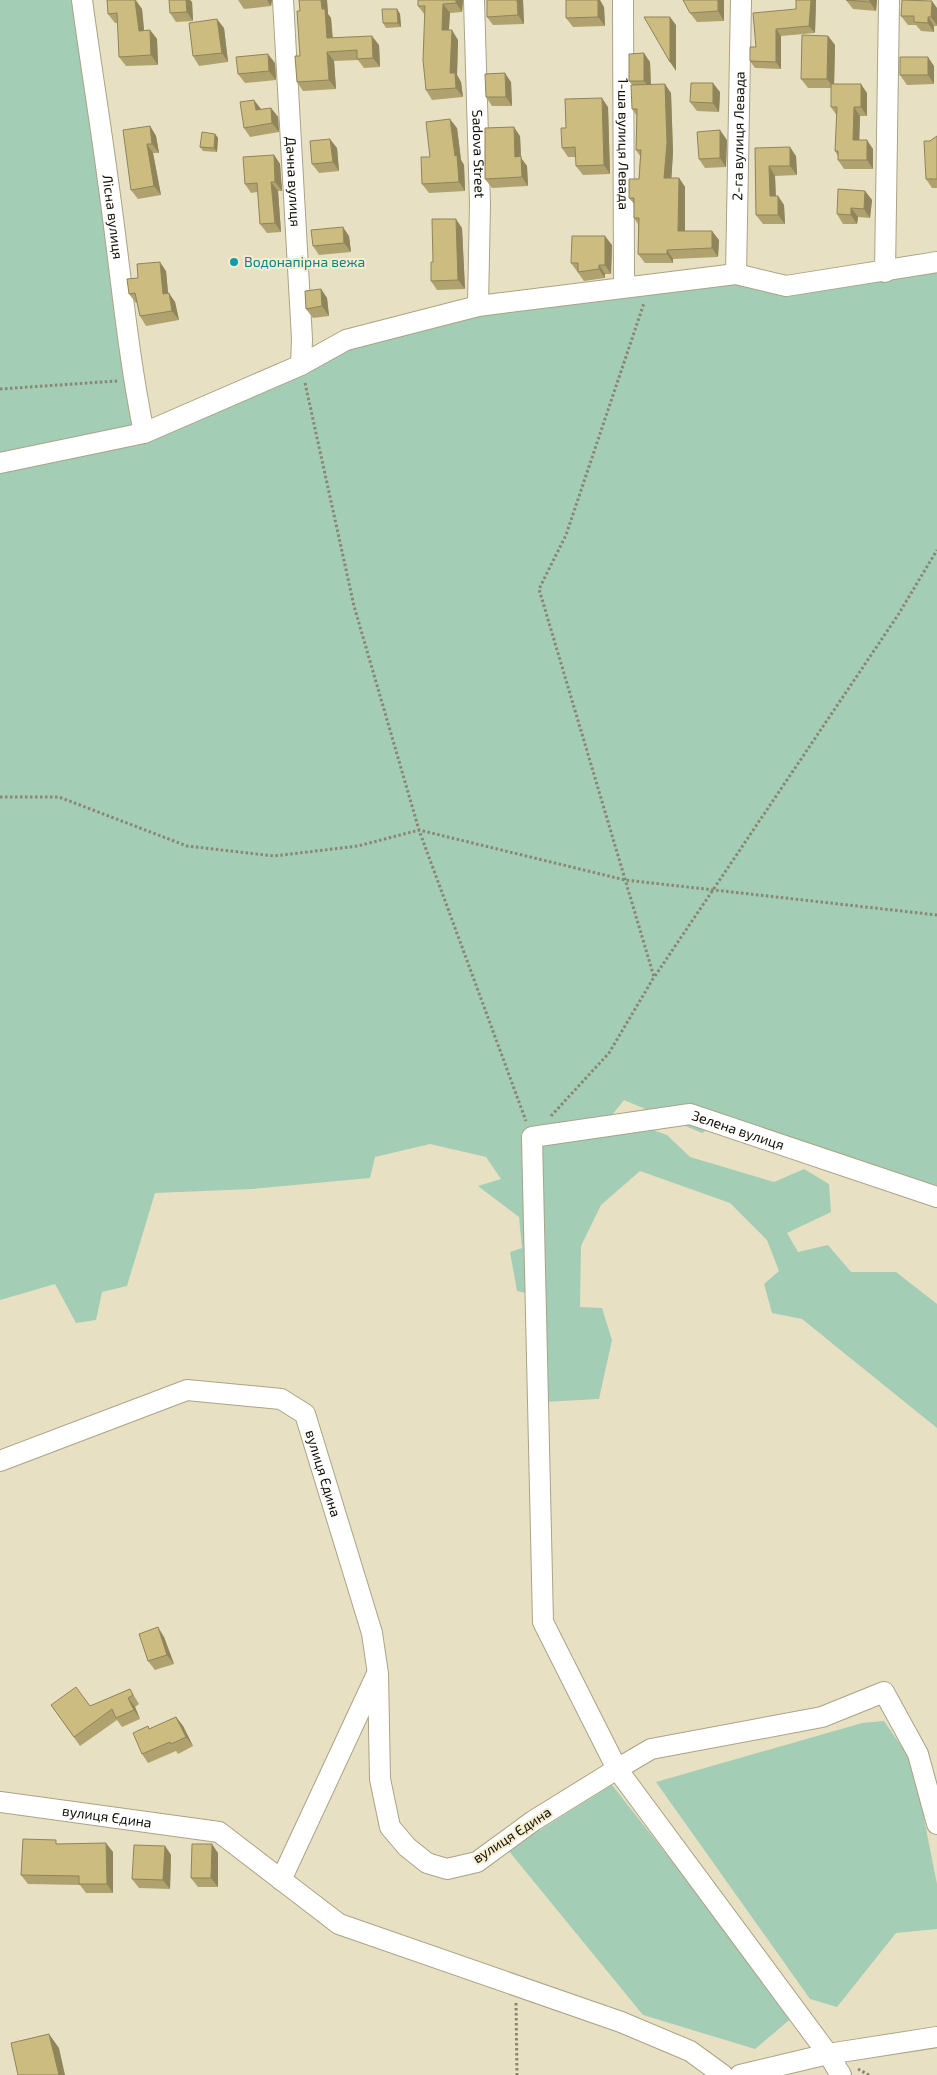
<svg xmlns="http://www.w3.org/2000/svg" width="937" height="2075" viewBox="0 0 937 2075" font-family="'Exo 2',sans-serif">
  <style>
    .green { fill: #a4cdb6 }
    .lines { fill: none; stroke-linecap: round; stroke-linejoin: round }
    .street-casing { stroke: #aaa386; stroke-width: 22 }
    .path { stroke: #8b8670; stroke-width: 3; stroke-dasharray: 2.5 2.5; stroke-linecap: butt }
    .street { stroke: #fff; stroke-width: 20 }
    .wall { fill: #afa26e }
    .shaded-wall { fill: #8f845a }
    .building { fill: #ccbc80; stroke: #8f845a }
    .culture-dot { fill: #0f9aa8; stroke: #f5edcf; stroke-width: 2 }
    .labels { text-anchor: middle; stroke-width: 4; stroke-linejoin: round; paint-order: stroke }
    .street-label { font-size: 14px; fill: #120f05; stroke: #f5edcf }
    .culture-label { font-size: 14px; fill: #0d838f; stroke: #f5edcf; text-anchor: start }
  </style>
  <rect width="100%" height="100%" fill="#e8e0c2"/>
  <!-- green -->
  <path class="green" d="M0 0H82L144 433 301 365 478 306 693 278 787 286 937 262V1197L713 1126 702 1133 624 1100 612 1115 667 1135 690 1157 774 1182 804 1169 829 1184 831 1212 787 1233 798 1252 828 1245 851 1272H896L937 1304V1428L802 1319 772 1313 764 1284 779 1271 767 1240 730 1203 640 1171 601 1205 581 1246 580 1307 602 1308 612 1340 599 1399 543 1402 542 1297 517 1291 510 1252 522 1248 519 1217 478 1186 501 1179 486 1157 430 1144 375 1157 370 1178 252 1189 155 1193 127 1286 102 1292 96 1320 76 1323 55 1284 0 1300Z
    M884 1721 913 1763 937 1884V1929L896 1933 837 2007 810 1999 656 1782 862 1723Z
    M612 1785 794 2016 755 2049 643 2015 508 1850Z"/>
  <g class="lines">
    <!-- street casing -->
    <g class="street-casing">
      <g id="street">
        <path id="s1" d="M82 0C90 60 100 120 108 181 120 265 127 350 144 433"/>
        <path id="s2" d="M283 0 302 339 301 365"/>
        <path id="s3" d="M474 0 480 204 478 306"/>
        <path id="s4" d="M623 0 624 277 628 287"/>
        <path d="M885 272 889 0"/>
        <path id="s5" d="M736 274 741 0"/>
        <path d="M0 463 144 433 301 365 346 340 478 306 736 274 786 286 937 262"/>
        <path id="s6" d="M0 1461 187 1390 281 1399 305 1414 372 1633 378 1674 380 1779 390 1827 407 1847 427 1863 447 1869 477 1862 533 1821 617 1769 543 1622 532 1137 690 1114 937 1197"/>
        <path id="s7" d="M0 1802 219 1832 339 1924 621 2022 690 2051 723 2075"/>
        <path d="M281 1880 376 1676"/>
        <path d="M740 2075 828 2054 937 2037"/>
        <path d="M841 2075 828 2054 617 1769 651 1749 822 1717 884 1692 918 1754 937 1824"/>
      </g>
    </g>
    <!-- path -->
    <path class="path" d="M305 383 354 606 419 830 526 1121
      M0 389 117 381
      M0 797H59L187 846 274 856 358 846 419 830 625 880 937 915
      M655 976 898 615 937 550
      M551 1116 609 1053 654 977 539 589 566 535 644 303
      M516 2003 517 2075
      M858 2069 869 2075"/>
    <!-- street -->
    <use href="#street" class="street"/>
  </g>
  <!-- wall -->
  <path class="wall" d="M136 0 142 9 144 30H150L157 39 158 65 126 66 119 57 118 23H115L108 14Z
    M169 0H190L192 2 193 21 176 22 170 13Z
    M238 0H272L271 6 244 9Z
    M299 0H327L328 14 331 18 333 38 379 45 380 67 364 68 358 60 334 61 336 89 303 91 297 82 300 56V11Z
    M418 0H463L462 12 450 13 449 30 458 40 457 75 461 82 463 97 432 100 426 90 425 15 418 6Z
    M487 0H523L524 24 493 25 487 17Z
    M724 0V21L697 22 690 13Z
    M796 0H816L815 33 781 36V69L755 68 750 61 756 47 796 9Z
    M846 0H877L876 11 853 9Z
    M604 7 605 26 573 27 566 18Z
    M937 8V26H934V32L921 31 916 25H908L901 16Z
    M397 9 400 14 401 27 386 28 383 23Z
    M224 28 228 62 199 66 193 56Z
    M828 36 835 45 834 84 867 93V116H860L859 140 873 149V169H844L838 160V156L835 151 837 116 831 107V88H808L801 79Z
    M650 62 651 85 671 93 673 152 671 178H679L685 187V231L719 240 718 257 673 259V263H645L638 254V224L634 218V204L629 198 639 179 640 156 636 150 637 116 632 109V85L629 81Z
    M275 63 276 80 245 83 238 74Z
    M934 66V84L907 85 900 75Z
    M511 82 512 106H492L486 97Z
    M720 92 719 112 697 111 690 102Z
    M608 107 610 174 583 175 576 166V157H568L562 148 566 128Z
    M271 108 278 117 279 132 250 137 244 128Z
    M150 126 156 136 159 153H153L161 195 138 199 131 190Z
    M457 128 461 160 464 165 465 191 429 193 422 184 430 157Z
    M215 134 218 138 217 152 203 151 200 147Z
    M520 136 521 158 527 166 528 186 492 188 485 179Z
    M937 136V188H932L926 179 930 141Z
    M727 140 726 167 705 168 699 159Z
    M337 148 339 171 319 173 312 164Z
    M755 148 796 156 797 175 775 176 776 196H778L784 205 785 224H763L756 215Z
    M274 155 280 164 282 191H278L281 232 267 233 260 224 258 192 251 193 245 184Z
    M865 191 872 200 870 218 858 217 857 224H843L837 214Z
    M462 228 465 289 437 290 431 281 433 262Z
    M349 236 351 252 319 255 313 246Z
    M612 245 611 274H605V278L584 281 571 263Z
    M166 271 168 293 175 302 179 320 146 326 140 316 137 303H136L129 294 138 278Z
    M321 289 327 298 329 316 313 318 306 309Z
    M164 1637 174 1664 155 1670 148 1661Z
    M130 1689 139 1704 135 1707 140 1719 122 1727 117 1720 80 1746 51 1705 90 1706Z
    M176 1717 183 1726 193 1746 178 1754 176 1751 148 1763 142 1754 150 1729Z
    M59 1844 113 1852V1893H86L80 1885 28 1884 21 1875Z
    M165 1846 171 1855 170 1889 139 1888 132 1879Z
    M218 1853V1887H198L191 1878Z"/>
  <!-- shaded-wall -->
  <path class="shaded-wall" d="M135 0 142 9 145 40 139 31Z
    M186 0H190L192 2 193 21 187 12Z
    M267 0H272L271 6Z
    M321 0H327L328 14 331 18 333 47 327 38Z
    M456 0H463L462 12 456 3Z
    M517 0H523L524 24 518 15Z
    M598 0H600L604 7 605 26 598 17Z
    M718 0H724V21L718 11Z
    M811 0H816L815 33 809 26Z
    M870 0H877L876 11 870 2Z
    M932 1 937 8V25L931 17Z
    M443 4 450 13 448 39 442 30Z
    M397 9 400 14 401 27 398 23Z
    M670 17 676 25V71L670 62Z
    M928 17 934 26V32L928 23Z
    M217 19 224 28 228 62 222 53Z
    M776 29 781 36V69L776 62Z
    M150 30 157 39 158 65 151 55Z
    M452 30 458 40 457 75 461 82 463 97 456 88 450 73Z
    M372 36 379 45 380 67 373 58Z
    M828 36 835 45 834 88 827 79Z
    M327 52 334 61 336 89 329 80Z
    M644 53 650 62 651 90 644 81Z
    M268 54 275 63 276 80 269 71Z
    M928 57 934 66V84L928 75Z
    M505 73 511 82 512 106 506 97Z
    M713 83 720 92 719 112 713 103Z
    M665 84 671 93 673 152 671 187 664 178Z
    M861 84 867 93V116L861 107Z
    M602 98 608 107 610 174 604 165Z
    M254 100 261 109 262 120 256 110Z
    M854 107 860 116 859 149 853 140Z
    M271 108 278 117 279 132 272 123Z
    M450 119 457 128 461 160 464 165 465 191 459 182Z
    M150 126 156 136 159 153 152 144Z
    M514 127 520 136 521 158 527 166 528 186 522 177 515 157Z
    M720 130 727 140 726 167 720 158Z
    M215 134 218 138 217 152 214 148Z
    M330 139 337 148 339 171 333 162Z
    M867 140 873 149V169L867 160Z
    M147 144 153 153 161 195 154 186Z
    M790 147 796 156 797 175 790 166Z
    M274 155 280 164 282 191 275 182Z
    M769 166 775 176 776 205 770 196Z
    M679 178 685 187V240L678 231Z
    M271 182 278 191 281 232 275 223Z
    M865 191 872 200 870 218 864 209Z
    M778 196 784 205 785 224 778 215Z
    M851 208 858 217 857 224 851 215Z
    M456 219 462 228 465 289 458 280Z
    M343 227 349 236 351 252 344 243Z
    M712 231 719 240 718 257 712 248Z
    M605 236 612 245 611 274 605 265Z
    M667 250 673 259V263L667 254Z
    M160 262 166 271 169 303 163 294Z
    M599 265 605 274V278L599 269Z
    M321 289 327 298 329 316 322 306Z
    M169 293 175 302 179 320 172 311Z
    M158 1627 164 1637 174 1664 167 1655Z
    M128 1698 135 1707 140 1719 134 1710Z
    M176 1717 183 1726 193 1746 186 1737Z
    M106 1843 113 1852V1893L107 1884Z
    M212 1844 218 1853V1887L211 1878Z
    M165 1846 171 1855 170 1889 163 1880Z
    M49 2034 59 2048 65 2075H59Z"/>
  <!-- building -->
  <path class="building" d="M107 0H135L139 31 150 30 151 55 119 57 117 13 108 14Z
    M169 0H186L187 12 170 13Z
    M299 0H321L322 9H325L327 38 372 36 373 58 357 59V50L327 52 329 80 297 82 295 56H300L297 11H300Z
    M418 0H456V3L443 4 442 30H452L450 73H455L456 88 426 90 423 60 425 6H418Z
    M487 0H517L518 15 487 17Z
    M566 0H598V17L566 18Z
    M683 0H718V11L690 13Z
    M796 0H811L809 26 776 29V62L750 61V47H756L753 13 796 9Z
    M846 0H870V2Z
    M902 0 932 1 931 17H928V23L914 22V16H901Z
    M382 9H397L398 23H383Z
    M644 17H670V62Z
    M217 19 222 53 193 56 189 23Z
    M802 35 828 36 827 79H801Z
    M644 53V81H629V54Z
    M268 54 269 71 238 74 236 57Z
    M900 57H928V75H900Z
    M505 73 506 97H486L485 74Z
    M691 83H713V103L690 102Z
    M665 84 667 143 664 178H679L678 231H712V248L667 250V254H638L639 218H634V198H629V179H639L641 150H636L637 109H632L631 85Z
    M831 84H861V107H854L853 140H867V160H838V151H835L837 107H831Z
    M602 98 604 165 576 166 575 147 562 148 561 128H566L565 99Z
    M254 100 256 110 271 108 272 123 244 128 240 102Z
    M450 119 455 156 457 155 459 182 422 184 421 157H430L426 122Z
    M150 126 152 144H147L154 186 131 190 123 130Z
    M514 127 515 157 521 156 522 177 485 179V128Z
    M720 130V158L699 159 697 132Z
    M202 132 215 134 214 148 200 147Z
    M937 136V179H926L924 141H930Z
    M330 139 333 162 312 164 310 141Z
    M790 147V166H769L770 196H778V215H756L755 148Z
    M274 155 275 182H271L275 223 260 224 257 183 245 184 243 157Z
    M838 189 865 191 864 209 851 208V215L837 214Z
    M432 219H456L458 280 431 281V262H433Z
    M343 227 344 243 313 246 311 230Z
    M572 236H605V265H599V269L578 272V263H571Z
    M160 262 163 294 169 293 172 311 140 316 135 293 129 294 127 279 138 278 137 264Z
    M321 289 322 306 306 309 305 291Z
    M158 1627 167 1655 148 1661 139 1634Z
    M76 1687 90 1706 130 1689 133 1695 128 1698 134 1710 116 1718 112 1709 74 1737 51 1705Z
    M176 1717 186 1737 171 1744 170 1742 142 1754 133 1733 148 1726 149 1729Z
    M23 1839 56 1840V1844L106 1843 107 1884H79V1876L21 1875Z
    M192 1844H212L211 1878H191Z
    M134 1845 165 1846 163 1880 132 1879Z
    M49 2034 59 2075H18L11 2043Z"/>
  <!-- markers -->
  <circle class="culture-dot" cx="234" cy="262" r="5"/>
  <g class="labels">
    <!-- street labels -->
    <g class="street-label">
      <text dy="5" stroke="none"><textPath href="#s5" startOffset="138">2-га вулиця Левада</textPath></text>
      <text dy="5" stroke="none"><textPath href="#s4" startOffset="144">1-ша вулиця Левада</textPath></text>
      <text dy="5" stroke="none"><textPath href="#s3" startOffset="154">Sadova Street</textPath></text>
      <text dy="5" stroke="none"><textPath href="#s2" startOffset="182">Дачна вулиця</textPath></text>
      <text dy="5" stroke="none"><textPath href="#s1" startOffset="219">Лісна вулиця</textPath></text>
      <text dy="5" stroke="none"><textPath href="#s6" startOffset="1879">Зелена вулиця</textPath></text>
      <text dy="5" stroke="none"><textPath href="#s6" startOffset="385">вулиця Єдина</textPath></text>
      <text dy="5" stroke="none"><textPath href="#s7" startOffset="108">вулиця Єдина</textPath></text>
      <text transform="translate(512 1835) rotate(-33)" y="5">вулиця Єдина</text>
    </g>
    <!-- culture labels -->
    <g class="culture-label">
      <text x="244" y="267">Водонапірна вежа</text>
    </g>
  </g>
</svg>
